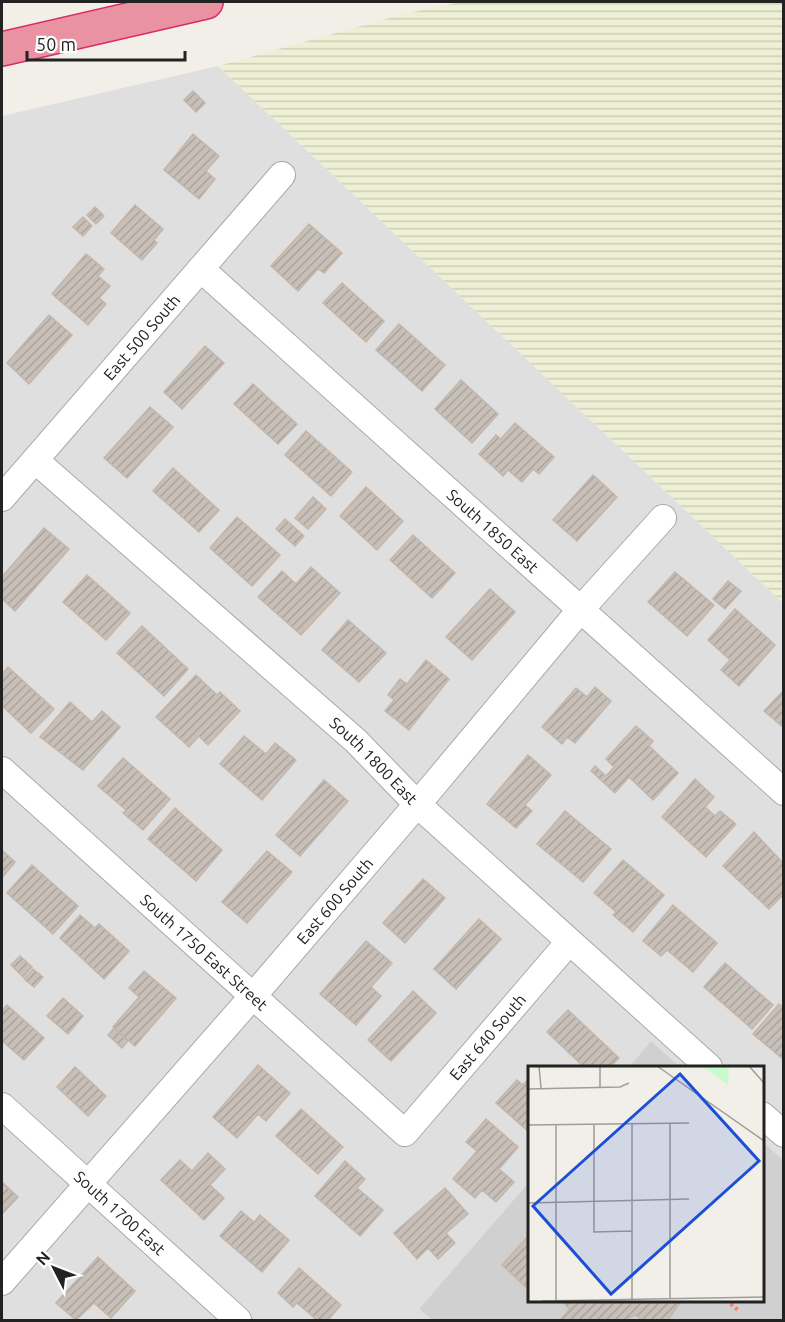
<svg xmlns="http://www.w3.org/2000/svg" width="785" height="1322" viewBox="0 0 785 1322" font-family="Ubuntu,sans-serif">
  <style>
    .residential { fill: #e0dfdf }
    .religious { fill: #d0d0d0 }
    .farmland { fill: url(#farmland-rules) }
    .building { fill: url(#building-hatch); stroke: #c4b6ab; stroke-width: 1.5 }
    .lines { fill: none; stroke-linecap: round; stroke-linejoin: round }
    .street-casing { stroke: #a9a9a9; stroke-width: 28 }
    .highway-casing { stroke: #dc2a67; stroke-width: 36 }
    .path { stroke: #fa8072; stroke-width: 4; stroke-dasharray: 3 3; stroke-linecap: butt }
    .street { stroke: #fff; stroke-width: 26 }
    .highway { stroke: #e892a2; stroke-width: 33 }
    .labels { text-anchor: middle; stroke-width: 6; stroke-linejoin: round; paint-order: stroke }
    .street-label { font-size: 16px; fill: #222; stroke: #fff }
    .inset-road { fill: none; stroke: #9f9d99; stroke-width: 1.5 }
    .view { fill: #1d4ed8; fill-opacity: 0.15; stroke: #1d4ed8; stroke-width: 3 }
    .inset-edge { fill: none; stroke: #222; stroke-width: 3 }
  </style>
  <defs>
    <pattern id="farmland-rules" width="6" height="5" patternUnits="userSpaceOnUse" patternTransform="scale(1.5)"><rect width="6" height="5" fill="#eef0d5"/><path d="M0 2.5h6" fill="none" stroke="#ccceb7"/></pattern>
    <pattern id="building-hatch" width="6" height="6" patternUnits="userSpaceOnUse" patternTransform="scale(1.5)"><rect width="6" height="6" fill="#c7bfb8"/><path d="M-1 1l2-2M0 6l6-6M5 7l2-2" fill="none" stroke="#aba49e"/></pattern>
  </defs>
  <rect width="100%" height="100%" fill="#f2efe9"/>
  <!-- residential -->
  <path class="residential" d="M218 66 783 603V1160L763 1142 762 1067H680L651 1041 629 1067H530V1181L419 1309 432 1320H2V116Z"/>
  <!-- religious -->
  <path class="religious" d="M651 1041 680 1067H629Z
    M763 1142 783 1160V1320H432L419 1309 530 1181V1300H762Z"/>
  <!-- farmland -->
  <path class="farmland" d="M460 2H783V603L218 66 404 14Z"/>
  <!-- building -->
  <path class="building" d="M193 91 205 103 196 112 184 100Z
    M193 134 219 156 206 171 215 179 199 199 164 170Z
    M135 205 163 229 154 240 157 243 142 260 111 233Z
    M95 207 104 216 96 224 87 215Z
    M83 217 92 226 83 236 73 227Z
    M309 224 342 253 324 273 318 269 298 291 271 266Z
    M86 254 104 269 98 276 110 286 99 298 106 304 88 325 52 294Z
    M342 283 384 321 366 342 323 303Z
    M49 315 72 335 29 384 7 363Z
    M399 324 445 365 422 391 376 350Z
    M205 346 224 363 182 409 164 392Z
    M461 380 498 414 472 443 435 409Z
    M253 384 297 424 278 444 234 404Z
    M150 407 173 427 127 478 104 458Z
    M515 423 554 457 539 474 533 469 522 482 508 470 503 476 479 454 496 435 501 439Z
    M306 431 352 472 331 496 285 455Z
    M173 468 219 510 199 532 153 491Z
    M593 475 617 497 577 541 553 520Z
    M366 487 403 521 377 550 340 516Z
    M313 497 326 509 308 529 295 518Z
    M237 517 280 555 252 586 210 548Z
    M285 519 304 536 295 546 276 529Z
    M44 528 69 549 15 611 2 599V577Z
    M413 535 455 573 432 598 390 560Z
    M311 567 340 593 301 635 258 597 282 571 296 584Z
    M675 572 714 605 687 636 648 602Z
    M87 575 130 613 106 640 63 602Z
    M728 581 741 591 725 609 713 599Z
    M490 589 515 612 472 660 446 637Z
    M735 609 775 645 739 686 721 670 730 660 708 640Z
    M348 620 386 653 359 682 322 650Z
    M142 626 188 669 164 696 117 653Z
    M426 660 449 679 409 730 385 711 394 700 388 695 400 679 407 684Z
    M8 667 54 709 31 733 2 706V674Z
    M196 675 217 695 220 692 240 711 208 745 199 736 189 747 156 717Z
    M595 687 611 701 575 743 567 737 562 744 542 727 576 688 587 697Z
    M784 690V728L764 711Z
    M70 702 92 722 102 711 120 727 83 770 40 737Z
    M636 726 653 741 649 746 678 773 653 800 629 777 615 793 591 771 595 766 606 776 614 767 606 759Z
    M244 736 266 754 275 743 296 760 262 800 220 764Z
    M528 755 551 775 525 805 532 811 516 828 487 804Z
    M123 758 170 799 143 830 123 813 126 810 98 786Z
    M695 779 714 797 705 807 715 816 720 811 736 824 706 857 662 817Z
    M324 780 348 801 300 856 276 835Z
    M175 808 222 850 196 881 148 839Z
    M565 811 611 849 583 882 537 844Z
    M754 832 784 864V894L769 909 723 866Z
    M2 850 15 862 2 878Z
    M267 851 292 872 247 923 222 902Z
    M623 860 664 895 633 932 613 915 616 912 594 893Z
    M32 865 78 906 53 934 7 893Z
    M423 879 445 898 405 943 383 923Z
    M673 905 717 943 693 972 667 950 661 956 643 941Z
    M80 915 95 928 99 924 129 951 104 979 60 938Z
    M479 919 501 939 456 989 434 969Z
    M366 941 392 963 371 987 381 996 356 1025 320 994Z
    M20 956 32 967 23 977 11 965Z
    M725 963 773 1005 752 1029 704 987Z
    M33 969 43 977 34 987 24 979Z
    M144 971 176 998 135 1046 113 1027 139 997 129 988Z
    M413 991 436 1013 391 1061 368 1040Z
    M63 998 83 1016 68 1034 47 1016Z
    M779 1004 784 1008V1060L753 1034Z
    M7 1005 44 1038 24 1060 2 1041V1011Z
    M568 1010 619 1058 610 1067H584L547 1032Z
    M114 1028 128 1041 122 1048 108 1035Z
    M258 1065 290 1093 266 1121 258 1114 237 1138 213 1117Z
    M75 1067 106 1096 88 1116 57 1087Z
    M530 1077V1133L496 1103 517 1080 523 1085Z
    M301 1109 343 1147 318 1174 276 1136Z
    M486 1119 518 1147 499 1169 514 1182 496 1202 482 1190 475 1198 453 1179 477 1151 466 1142Z
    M208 1153 225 1169 210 1185 224 1198 204 1220 161 1180 180 1160 192 1171Z
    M345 1161 365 1179 357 1188 383 1210 360 1236 315 1196Z
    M2 1182 18 1197 2 1214Z
    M445 1188 468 1214 446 1233 455 1243 438 1259 428 1248 417 1259 394 1233Z
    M241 1211 254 1222 260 1215 289 1240 262 1272 220 1236Z
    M530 1234V1291L502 1265Z
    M98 1257 135 1291 111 1318 94 1303 76 1320 56 1303Z
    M299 1268 341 1305 328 1320H317L297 1303 293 1307 278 1293Z
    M560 1300H682L668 1320H642L635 1315 626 1320H560L570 1309Z"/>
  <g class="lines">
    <!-- street casing -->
    <g class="street-casing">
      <g id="street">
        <path id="s1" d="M201 269 784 792"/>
        <path id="s2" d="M35 460 356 741 417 804 709 1067"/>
        <path id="s3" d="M2 498 282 175"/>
        <path id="s4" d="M2 770 405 1133 569 942"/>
        <path id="s5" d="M2 1106 238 1320"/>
        <path d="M762 1115 784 1134"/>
        <path id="s6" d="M2 1282 266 981 432 787 581 609 663 518"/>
      </g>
    </g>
    <!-- highway casing -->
    <g class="highway-casing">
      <path id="highway" d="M2 49 206 2"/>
    </g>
    <!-- path -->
    <path class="path" d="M726 1300 738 1310"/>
    <!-- street -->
    <use href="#street" class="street"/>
    <!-- highway -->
    <use href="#highway" class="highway"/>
  </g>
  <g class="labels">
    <!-- street labels -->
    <g class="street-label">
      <text dy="6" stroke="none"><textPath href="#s3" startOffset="213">East 500 South</textPath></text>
      <text dy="6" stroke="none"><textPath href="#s1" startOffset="392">South 1850 East</textPath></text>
      <text dy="6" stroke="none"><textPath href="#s2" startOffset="453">South 1800 East</textPath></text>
      <text dy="6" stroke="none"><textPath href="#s6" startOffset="506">East 600 South</textPath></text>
      <text dy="6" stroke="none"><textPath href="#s4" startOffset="272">South 1750 East Street</textPath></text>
      <text dy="6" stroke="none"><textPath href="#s4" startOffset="669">East 640 South</textPath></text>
      <text dy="6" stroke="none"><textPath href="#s5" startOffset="159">South 1700 East</textPath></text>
    </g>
  </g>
  <!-- overview -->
  <g transform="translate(528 1066)">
    <rect width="236" height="236" fill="#f2efe9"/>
    <path d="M174 0H201L200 19Z" fill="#c8facc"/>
    <path class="inset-road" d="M11 0 13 22M72 0V21M129 0 236 75M221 0 236 17M0 23 92 21 101 17M142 57V232M66 58V166L104 165M0 59 161 57M28 59V235M0 137 161 133M104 233V58M14 235 236 231"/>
    <path class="view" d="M152 8 231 95 83 228 5 140Z"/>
    <rect width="236" height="236" class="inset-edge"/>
  </g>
  <!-- border -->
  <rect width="785" height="1322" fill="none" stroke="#222222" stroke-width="6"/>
  <!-- north arrow -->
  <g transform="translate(54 1268) rotate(312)" stroke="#ffffff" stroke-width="4.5" paint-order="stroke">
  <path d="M0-4.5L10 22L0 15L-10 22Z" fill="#222222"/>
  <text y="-9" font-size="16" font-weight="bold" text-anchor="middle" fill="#222222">N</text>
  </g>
  <!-- scale -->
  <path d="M27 51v9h158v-9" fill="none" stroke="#222222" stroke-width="3"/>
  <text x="36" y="51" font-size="18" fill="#222222" stroke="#ffffff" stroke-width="4.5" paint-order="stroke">50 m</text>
</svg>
